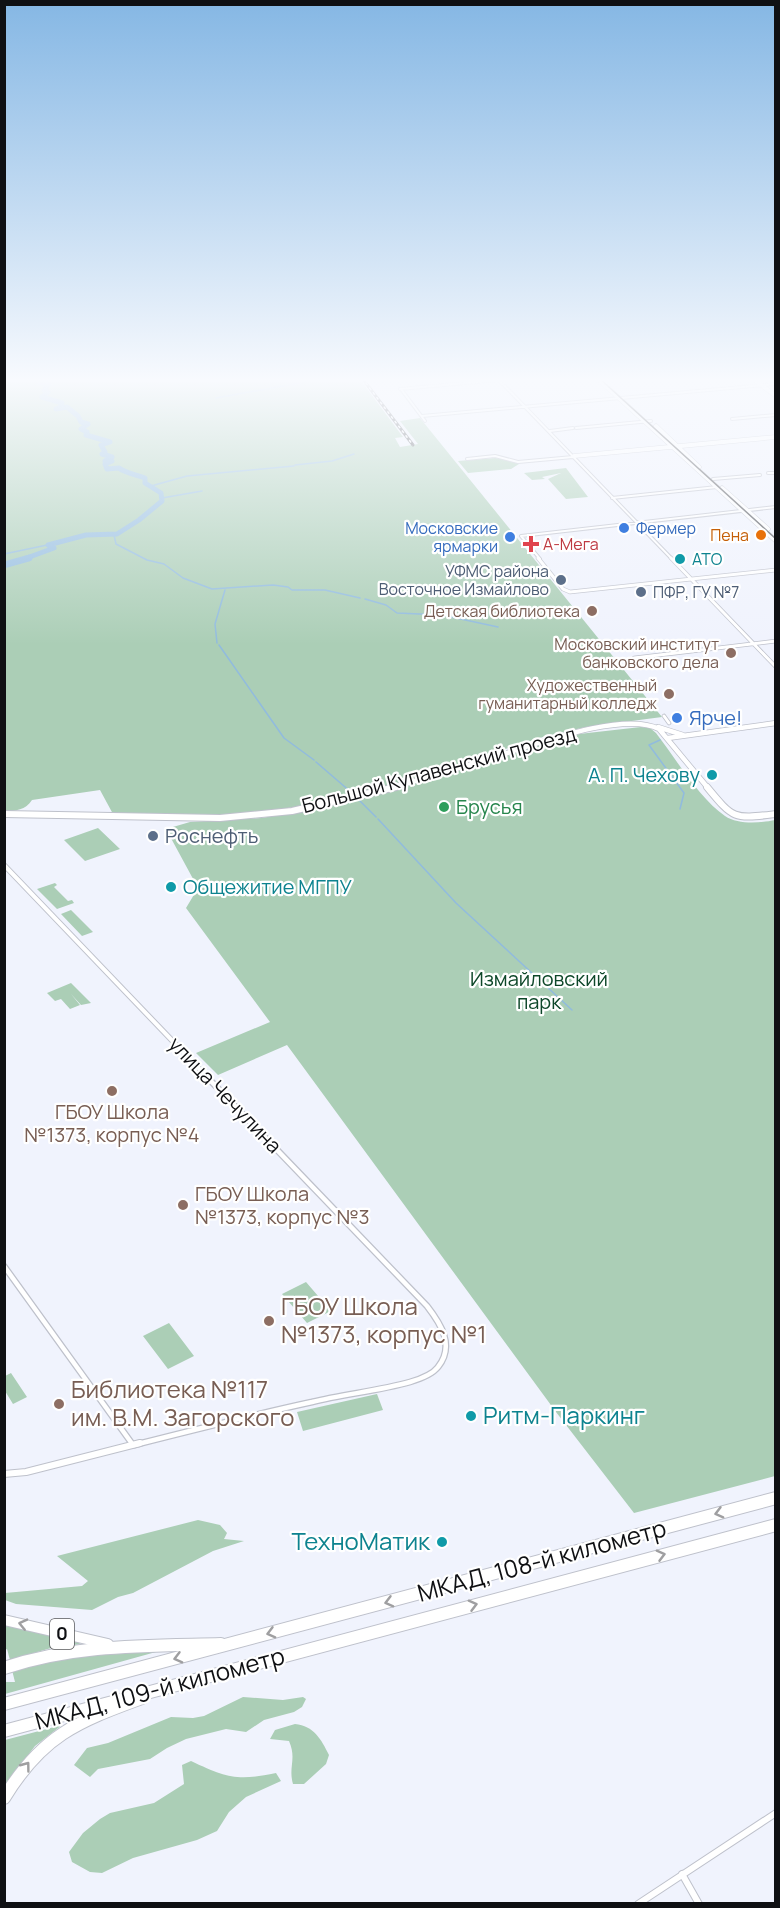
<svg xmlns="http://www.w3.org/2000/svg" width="780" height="1908" viewBox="0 0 780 1908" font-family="Manrope,sans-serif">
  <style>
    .green { fill: #abceb6 }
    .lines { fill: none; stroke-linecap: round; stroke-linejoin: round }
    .stream { stroke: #91bbde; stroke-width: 1.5 }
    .river-far1 { stroke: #91bbde; stroke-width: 5 }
    .river { stroke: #91bbde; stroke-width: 7 }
    .street-far4-casing { stroke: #bec1cb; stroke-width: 4 }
    .street-far3-casing { stroke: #bec1cb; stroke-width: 4.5 }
    .street-far2-casing { stroke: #bec1cb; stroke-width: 6 }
    .street-far1-casing { stroke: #bec1cb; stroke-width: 7 }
    .street-casing { stroke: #bec1cb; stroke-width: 8 }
    .secondary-far2-casing { stroke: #bec1cb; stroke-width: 5 }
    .secondary-far1-casing { stroke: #bec1cb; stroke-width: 6 }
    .secondary-casing { stroke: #bec1cb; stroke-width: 8 }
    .primary-casing { stroke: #bec1cb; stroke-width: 12 }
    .highway-casing { stroke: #bec1cb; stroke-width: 14 }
    .street-far4 { stroke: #fff; stroke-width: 2 }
    .street-far3 { stroke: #fff; stroke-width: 3 }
    .street-far2 { stroke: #fff; stroke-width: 4 }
    .street-far1 { stroke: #fff; stroke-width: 4.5 }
    .street { stroke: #fff; stroke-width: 6 }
    .secondary-far2 { stroke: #fff; stroke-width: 4 }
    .secondary-far1 { stroke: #fff; stroke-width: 4.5 }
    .secondary { stroke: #fff; stroke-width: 6 }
    .primary { stroke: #fff; stroke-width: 10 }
    .highway { stroke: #fff; stroke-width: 12 }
    .tram { stroke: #494b50; stroke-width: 1.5 }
    .rail-casing { stroke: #494b50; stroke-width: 3 }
    .rail { stroke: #fff; stroke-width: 1.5; stroke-dasharray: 3; stroke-linecap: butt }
    .oneway { stroke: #9f9fa1 }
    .shop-dot { fill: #3f7fe0; stroke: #fff; stroke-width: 2 }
    .food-dot { fill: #e8710a; stroke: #fff; stroke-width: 2 }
    .health-dot { fill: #e0444e; stroke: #fff; stroke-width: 2 }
    .culture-dot { fill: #0f9aa8; stroke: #fff; stroke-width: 2 }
    .service-dot { fill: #5c6f8a; stroke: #fff; stroke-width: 2 }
    .education-dot { fill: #8d6e63; stroke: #fff; stroke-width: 2 }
    .leisure-dot { fill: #2e9e5b; stroke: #fff; stroke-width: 2 }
    .labels { text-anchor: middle; stroke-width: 4.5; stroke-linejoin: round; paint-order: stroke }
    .far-shop-label { font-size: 16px; fill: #366cbe; stroke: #fff; text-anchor: end }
    .far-food-label { font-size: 16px; fill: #c56008; stroke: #fff; text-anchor: end }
    .far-health-label { font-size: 16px; fill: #be3a42; stroke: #fff; text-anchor: start }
    .far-culture-label { font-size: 16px; fill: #0d838f; stroke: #fff; text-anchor: start }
    .far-service-label { font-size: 16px; fill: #4e5e75; stroke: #fff; text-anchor: end }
    .far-education-label { font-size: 16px; fill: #785e54; stroke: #fff; text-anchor: end }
    .shield { fill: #fff; stroke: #57585a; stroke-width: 1.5 }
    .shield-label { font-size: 18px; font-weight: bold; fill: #0f1013 }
    .shop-label { font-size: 20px; fill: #366cbe; stroke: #fff; text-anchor: start }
    .street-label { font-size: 20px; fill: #0f1013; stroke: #fff }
    .culture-label { font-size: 20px; fill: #0d838f; stroke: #fff; text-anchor: end }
    .leisure-label { font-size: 20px; fill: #27864d; stroke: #fff; text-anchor: start }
    .service-label { font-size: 20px; fill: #4e5e75; stroke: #fff; text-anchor: start }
    .park-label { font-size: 20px; fill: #0d4729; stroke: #fff }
    .education-label { font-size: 20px; fill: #785e54; stroke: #fff }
    .near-education-label { font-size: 24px; fill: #785e54; stroke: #fff; text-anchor: start }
    .near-culture-label { font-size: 24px; fill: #0d838f; stroke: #fff; text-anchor: start }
    .near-street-label { font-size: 24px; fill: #0f1013; stroke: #fff }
  </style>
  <rect width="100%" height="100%" fill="#f0f3fd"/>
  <!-- green -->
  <path class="green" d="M5 378H359L403 437 395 438 400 447 418 444 400 421 420 418 662 717 586 727 546 736 405 781 310 805 221 817 113 814 100 790 32 800C26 810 15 811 5 811Z
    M495 458 513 460 519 464 511 469 468 473 458 461Z
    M566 468 588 497 566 499 548 479 561 473 542 477 545 479 532 480 524 473Z
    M641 727 650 728 656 733C676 759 699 798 725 816 738 825 761 823 775 820V1476L634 1513 556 1412 287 1045 218 1075 196 1053 270 1022 186 908 198 888 166 829 190 822 261 818 325 808 579 734Z
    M98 828 120 849 85 861 64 840Z
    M55 883 57 885 54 887 68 901 72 900 74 903 57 909 37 889Z
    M71 910 93 932 82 936 61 914Z
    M71 983 91 1003 81 1005 71 994 80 1005 70 1009 61 999 55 1001 47 993Z
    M306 1282 331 1311 307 1323 282 1294Z
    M169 1323 194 1356 168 1369 143 1336Z
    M11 1373 27 1397 13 1404 5 1391V1376Z
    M377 1394 383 1410 303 1431 297 1412Z
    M198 1520 220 1525 227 1533 224 1539 244 1541 213 1551 133 1593 118 1597 92 1610 16 1604 5 1600V1593L82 1586 88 1581 57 1556Z
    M5 1624 77 1642 81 1644 51 1648 10 1660 7 1649 5 1650Z
    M163 1650 5 1694 4 1682H15L12 1670 83 1654Z
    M243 1697 283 1700 303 1697 306 1699 302 1707 294 1712 264 1720 246 1732 226 1729 186 1739 167 1748 150 1759 98 1769 90 1777 74 1765 87 1748 108 1743 171 1717 193 1718 204 1716Z
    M295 1724C314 1726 321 1739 329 1755L326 1764 304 1784H293C288 1767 297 1759 289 1741L270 1739 275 1730Z
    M62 1725 35 1746 5 1785V1740Z
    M191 1761C227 1778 237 1781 276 1773L281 1781 246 1797 229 1812 217 1831 197 1840 133 1858 102 1873 90 1872 72 1862 69 1852 83 1833 100 1819 110 1813 154 1803 184 1784 182 1765Z"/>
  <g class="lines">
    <!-- stream -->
    <path class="stream" d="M216 398 322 379
      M295 465 332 461 354 454
      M151 486 187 476 294 466
      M162 498 202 491
      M114 535 116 544 147 560 164 564 183 578 212 589 273 585 288 587 292 590H325L360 598
      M4 554 52 544
      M365 599 386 605 397 613 442 615 498 627
      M217 643 215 624 225 590
      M219 645 284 738 314 760
      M660 740 649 745 684 793 680 809
      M316 762 352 793
      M360 801 376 817
      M378 819 456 903 572 1010"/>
    <!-- river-far1 -->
    <path class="river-far1" d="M24 559 54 548 48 545 86 535 117 534 139 520 162 501 161 493 145 483V478C137 475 125 473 119 468L107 469 105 464 112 461H105L112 457 102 454 105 452 101 445 110 442 86 435 87 432 81 429 88 424 81 422 78 416 67 407 56 409 61 407 62 403 42 397 48 392 44 390 49 384 38 382 33 378"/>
    <!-- river -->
    <path class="river" d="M4 565 29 558"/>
    <!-- street-far4 casing -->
    <g class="street-far4-casing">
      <path id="street-far4" d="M499 380 672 559
        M400 389 522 378
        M401 389 425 421
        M422 416 776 384
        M732 419 776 415
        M576 428 651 421
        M550 431 573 428
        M467 459 495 456 518 462 573 457
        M768 473H776
        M713 479 760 475
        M612 498 717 487
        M540 559 521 536 776 507"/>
    </g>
    <!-- street-far3 casing -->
    <g class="street-far3-casing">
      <path id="street-far3" d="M538 558 563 589 570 592 776 570
        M671 558 776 667
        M634 658 776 641
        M664 716 669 723"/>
    </g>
    <!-- street-far2 casing -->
    <g class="street-far2-casing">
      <path id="street-far2" d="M4 865 208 1078"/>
    </g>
    <!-- street-far1 casing -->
    <g class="street-far1-casing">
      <path id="street-far1" d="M4 1266 133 1445
        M134 1445C193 1430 252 1415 312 1402 344 1394 378 1391 410 1382 420 1379 432 1375 438 1367 455 1346 441 1324 427 1306L207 1077"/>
    </g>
    <!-- street casing -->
    <g class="street-casing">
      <path id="street" d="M4 1474 26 1472 140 1443
        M682 1874 699 1904
        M638 1904 776 1813"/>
    </g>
    <!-- secondary-far2 casing -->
    <g class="secondary-far2-casing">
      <path id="secondary-far2" d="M597 378 776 541
        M752 378 776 396
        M773 378 776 380
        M656 426 699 467
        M574 456 776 437
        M722 488 768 529"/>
    </g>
    <!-- secondary-far1 casing -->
    <g class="secondary-far1-casing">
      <path id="secondary-far1" d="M658 727 683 735
        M668 738 776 723
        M390 788C423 779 456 769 488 759 529 747 621 710 659 729L708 788"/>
    </g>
    <!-- secondary casing -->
    <g class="secondary-casing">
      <path id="secondary" d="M707 787C734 820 734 819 776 814
        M4 814 220 818 292 811 396 787"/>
    </g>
    <!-- primary casing -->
    <g class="primary-casing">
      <path id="primary" d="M4 1620 108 1644"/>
    </g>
    <!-- highway casing -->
    <g class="highway-casing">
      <path id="highway" d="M4 1668C75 1644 147 1646 221 1644
        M4 1704 776 1498
        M4 1731 776 1525
        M4 1798C42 1736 76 1722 142 1698"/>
    </g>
    <!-- street-far4 -->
    <use href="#street-far4" class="street-far4"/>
    <!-- street-far3 -->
    <use href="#street-far3" class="street-far3"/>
    <!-- street-far2 -->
    <use href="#street-far2" class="street-far2"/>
    <!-- street-far1 -->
    <use href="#street-far1" class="street-far1"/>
    <!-- street -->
    <use href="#street" class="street"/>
    <!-- secondary-far2 -->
    <use href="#secondary-far2" class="secondary-far2"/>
    <!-- secondary-far1 -->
    <use href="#secondary-far1" class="secondary-far1"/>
    <!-- secondary -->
    <use href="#secondary" class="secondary"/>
    <!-- primary -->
    <use href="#primary" class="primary"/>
    <!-- highway -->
    <use href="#highway" class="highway"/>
    <!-- tram -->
    <path class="tram" d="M599 378 776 539"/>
    <!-- rail casing -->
    <g class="rail-casing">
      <path id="rail" d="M362 378 413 445"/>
    </g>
    <!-- rail -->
    <use href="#rail" class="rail"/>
  </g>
  <!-- one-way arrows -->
  <defs><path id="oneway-chevron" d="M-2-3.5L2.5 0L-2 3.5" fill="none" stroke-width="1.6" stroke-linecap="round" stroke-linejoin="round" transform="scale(1.5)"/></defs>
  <g class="oneway">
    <use href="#oneway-chevron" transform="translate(719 1513) rotate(165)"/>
    <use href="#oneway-chevron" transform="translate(661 1555) rotate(-15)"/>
    <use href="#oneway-chevron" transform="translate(389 1602) rotate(165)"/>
    <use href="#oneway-chevron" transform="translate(473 1605) rotate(-15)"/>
    <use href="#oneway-chevron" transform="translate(23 1624) rotate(-167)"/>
    <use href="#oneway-chevron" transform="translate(271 1633) rotate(165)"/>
    <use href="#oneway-chevron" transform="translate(178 1658) rotate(165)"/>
    <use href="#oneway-chevron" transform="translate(26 1766) rotate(-53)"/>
  </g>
  <!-- sky -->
  <linearGradient id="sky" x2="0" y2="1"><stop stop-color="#85b7e4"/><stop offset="0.59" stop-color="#f8fafe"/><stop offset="1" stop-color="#f8fafe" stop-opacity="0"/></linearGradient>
  <rect width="780" height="645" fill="url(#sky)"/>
  <!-- markers -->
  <g class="shop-dot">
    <circle cx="624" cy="528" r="6"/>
    <circle cx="510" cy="537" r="6"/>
    <circle cx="677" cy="718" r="6"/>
  </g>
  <circle class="food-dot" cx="761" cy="535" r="6"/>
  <path class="health-dot" d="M528 535h6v6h6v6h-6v6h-6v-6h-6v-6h6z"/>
  <g class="culture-dot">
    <circle cx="680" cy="559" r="6"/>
    <circle cx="712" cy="775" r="6"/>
    <circle cx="171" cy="887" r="6"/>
    <circle cx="471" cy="1416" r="6"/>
    <circle cx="442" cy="1542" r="6"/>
  </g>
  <g class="service-dot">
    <circle cx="561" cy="580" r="6"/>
    <circle cx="641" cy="592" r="6"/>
    <circle cx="153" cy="836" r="6"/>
  </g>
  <g class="education-dot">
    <circle cx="592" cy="611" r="6"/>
    <circle cx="731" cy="653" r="6"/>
    <circle cx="669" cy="694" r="6"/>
    <circle cx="112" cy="1091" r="6"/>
    <circle cx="183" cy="1205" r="6"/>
    <circle cx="269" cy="1321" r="6"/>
    <circle cx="59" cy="1404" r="6"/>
  </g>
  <circle class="leisure-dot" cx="444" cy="807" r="6"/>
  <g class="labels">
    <!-- far-shop labels -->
    <g class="far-shop-label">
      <text x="498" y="534">Московские<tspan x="498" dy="18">ярмарки</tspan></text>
      <text x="636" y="534" text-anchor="start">Фермер</text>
    </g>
    <!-- far-food labels -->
    <g class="far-food-label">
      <text x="749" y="541">Пена</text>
    </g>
    <!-- far-health labels -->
    <g class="far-health-label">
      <text x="543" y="550">А-Мега</text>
    </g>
    <!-- far-culture labels -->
    <g class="far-culture-label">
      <text x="692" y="565">АТО</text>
    </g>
    <!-- far-service labels -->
    <g class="far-service-label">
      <text x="549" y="577">УФМС района<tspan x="549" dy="18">Восточное Измайлово</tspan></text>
      <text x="653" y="598" text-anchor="start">ПФР, ГУ №7</text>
    </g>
    <!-- far-education labels -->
    <g class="far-education-label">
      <text x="580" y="617">Детская библиотека</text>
      <text x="719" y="650">Московский институт<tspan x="719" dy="18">банковского дела</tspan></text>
      <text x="657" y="691">Художественный<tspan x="657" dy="18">гуманитарный колледж</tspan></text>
    </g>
    <!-- shield labels -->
    <rect class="shield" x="50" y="1619" width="24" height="30" rx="4.5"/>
    <g class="shield-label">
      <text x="62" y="1640">0</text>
    </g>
    <!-- shop labels -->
    <g class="shop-label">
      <text x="689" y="725">Ярче!</text>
    </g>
    <!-- street labels -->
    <g class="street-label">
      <text transform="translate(439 770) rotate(-15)" y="7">Большой Купавенский проезд</text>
      <text transform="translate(225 1095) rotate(46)" y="7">улица Чечулина</text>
    </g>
    <!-- culture labels -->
    <g class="culture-label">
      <text x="700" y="782">А. П. Чехову</text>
      <text x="183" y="894" text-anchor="start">Общежитие МГПУ</text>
    </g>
    <!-- leisure labels -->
    <g class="leisure-label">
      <text x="456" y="814">Брусья</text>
    </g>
    <!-- service labels -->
    <g class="service-label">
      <text x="165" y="843">Роснефть</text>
    </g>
    <!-- park labels -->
    <g class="park-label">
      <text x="539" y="986">Измайловский<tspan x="539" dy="23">парк</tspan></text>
    </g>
    <!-- education labels -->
    <g class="education-label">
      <text x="112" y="1119">ГБОУ Школа<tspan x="112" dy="23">№1373, корпус №4</tspan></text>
      <text x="195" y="1201" text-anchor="start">ГБОУ Школа<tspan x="195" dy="23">№1373, корпус №3</tspan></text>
    </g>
    <!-- near-education labels -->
    <g class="near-education-label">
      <text x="281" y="1315">ГБОУ Школа<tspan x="281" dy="28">№1373, корпус №1</tspan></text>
      <text x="71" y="1398">Библиотека №117<tspan x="71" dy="28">им. В.М. Загорского</tspan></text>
    </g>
    <!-- near-culture labels -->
    <g class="near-culture-label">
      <text x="483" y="1424">Ритм-Паркинг</text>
      <text x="430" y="1550" text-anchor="end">ТехноМатик</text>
    </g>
    <!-- near-street labels -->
    <g class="near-street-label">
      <text transform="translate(542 1561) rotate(-15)" y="8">МКАД, 108-й километр</text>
      <text transform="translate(160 1689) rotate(-15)" y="8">МКАД, 109-й километр</text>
    </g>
  </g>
  <!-- border -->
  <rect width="780" height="1908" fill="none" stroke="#0f1013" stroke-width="12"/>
</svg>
